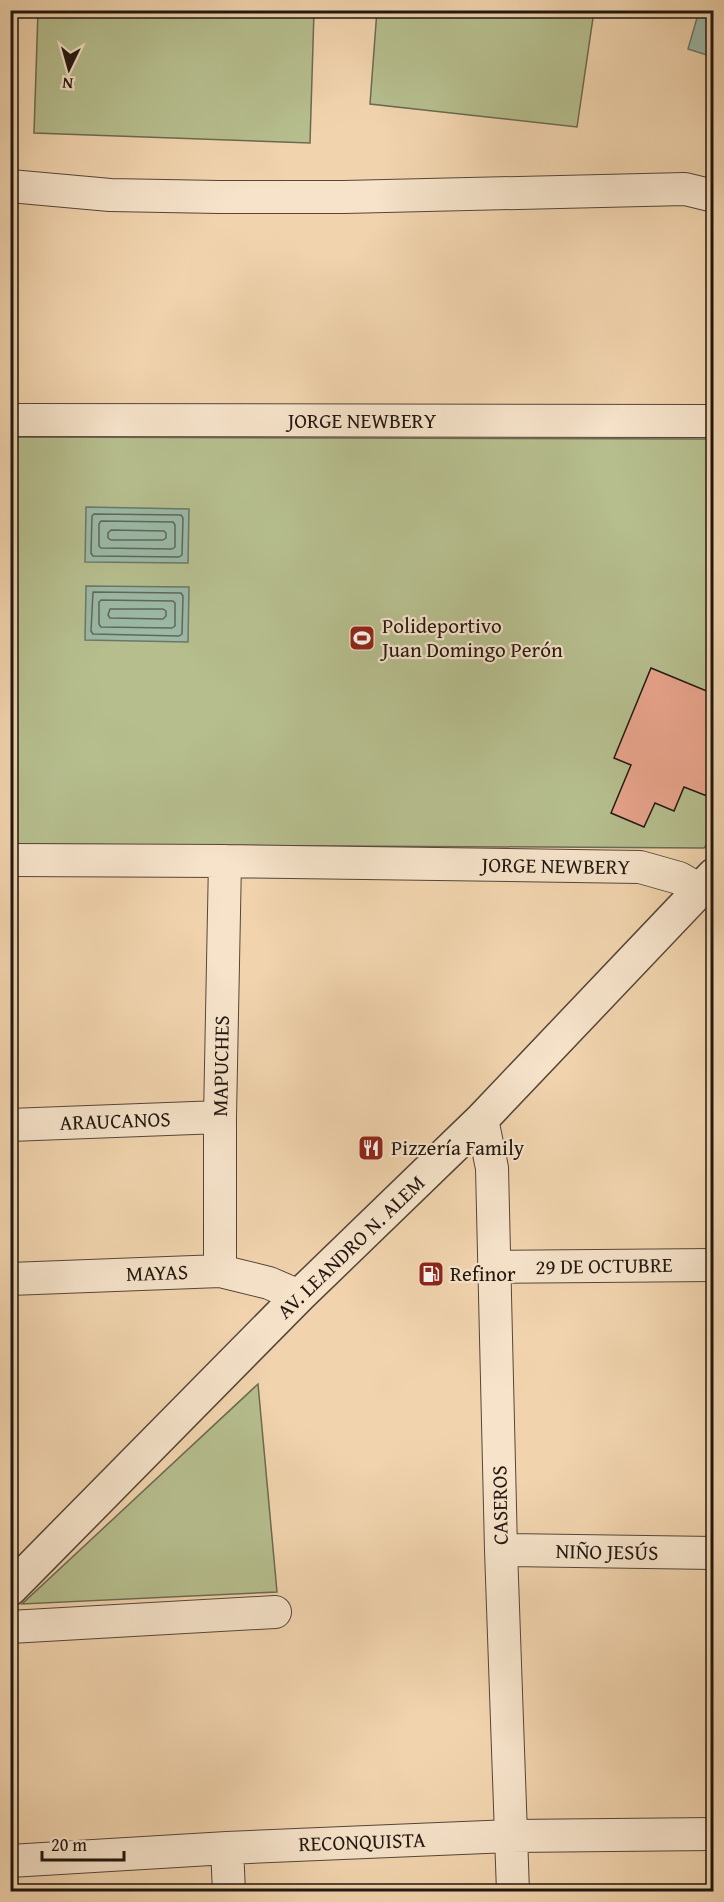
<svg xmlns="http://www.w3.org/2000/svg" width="724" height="1902" viewBox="0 0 724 1902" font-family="'Gentium Book Plus',serif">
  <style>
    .green { fill: #b6be8e; stroke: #6c6a4f; stroke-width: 1.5 }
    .water { fill: #9bb9a6; stroke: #6a786a; stroke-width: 1.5 }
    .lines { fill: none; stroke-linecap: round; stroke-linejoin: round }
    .shore { stroke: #5e685b; stroke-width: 1.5 }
    .building { fill: #e8a48c; stroke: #211710; stroke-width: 1.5 }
    .minor-casing { stroke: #554638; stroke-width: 34 }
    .tertiary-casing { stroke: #554638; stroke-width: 36 }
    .minor { stroke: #f6e3ca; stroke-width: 32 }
    .tertiary { stroke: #f6e3ca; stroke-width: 33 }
    .labels { text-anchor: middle; stroke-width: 4.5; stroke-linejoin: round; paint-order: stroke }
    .street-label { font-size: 21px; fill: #211710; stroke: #f6e3ca }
    .poi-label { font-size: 21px; fill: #211710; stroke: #f6e3ca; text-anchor: start }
  </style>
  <rect width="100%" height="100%" fill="#f1d4ae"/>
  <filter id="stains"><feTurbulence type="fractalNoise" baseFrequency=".00333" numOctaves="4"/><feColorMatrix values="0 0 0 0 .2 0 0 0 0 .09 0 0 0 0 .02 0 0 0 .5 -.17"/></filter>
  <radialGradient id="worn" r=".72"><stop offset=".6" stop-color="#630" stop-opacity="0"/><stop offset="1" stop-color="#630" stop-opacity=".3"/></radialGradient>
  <!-- green -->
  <path class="green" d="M377 10 594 11 577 127 370 104Z
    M38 11H314L310 143 34 133Z
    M10 437 713 439V836L704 848 11 844Z
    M258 1384 277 1592 22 1604Z"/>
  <!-- water -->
  <path class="water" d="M699 11H713V57L688 49Z
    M86 507 189 509 188 563 85 562Z
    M86 586 189 587 188 642 85 640Z"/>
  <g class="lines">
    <!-- shore -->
    <path class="shore" d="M94 514 181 515 183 518 182 555 179 557 93 556 91 553 92 516Z
      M101 521 173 522 175 525V547L172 549 101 548 99 546V524Z
      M111 530 164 531 166 533V538L163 540H111L108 538V533Z
      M93 592 181 593 183 596 182 634 179 636 93 634 91 631Z
      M101 600 173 601 175 603V626L172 628 101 627 99 624V602Z
      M110 609H163L166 611V616L163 619 110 618 108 615Z"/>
  </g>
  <!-- building -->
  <path class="building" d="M651 668 714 694V780L707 796 684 787 674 811 655 803 644 827 611 813 631 765 614 758Z
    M485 1886V1892H419Z"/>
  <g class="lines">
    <!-- minor casing -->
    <g class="minor-casing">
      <path id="minor" d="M10 186 110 195 219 197H344L685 189 714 196
        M10 420 714 421
        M10 860 225 861 640 867 679 878 700 890
        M482 1119 492 1168 501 1550 513 1892
        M10 1125 220 1117
        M494 1267 714 1265
        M220 1271V1117L225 861
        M10 1279 220 1271 269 1283 299 1296
        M501 1550 714 1553
        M10 1627 275 1612
        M227 1848 229 1892
        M10 1861 227 1848 511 1836 714 1834"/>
    </g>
    <!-- tertiary casing -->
    <g class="tertiary-casing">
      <path id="tertiary" d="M10 1589 299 1296 482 1119 714 875"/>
    </g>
    <!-- minor -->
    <use href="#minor" class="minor"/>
    <!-- tertiary -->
    <use href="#tertiary" class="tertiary"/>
  </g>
  <!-- icons -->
  <defs>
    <g id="stadium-square" transform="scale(1.35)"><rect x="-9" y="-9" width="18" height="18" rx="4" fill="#8f2418" stroke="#f6e3ca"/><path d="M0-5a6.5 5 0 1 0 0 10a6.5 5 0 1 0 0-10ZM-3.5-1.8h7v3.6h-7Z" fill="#fff"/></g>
    <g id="restaurant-square" transform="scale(1.35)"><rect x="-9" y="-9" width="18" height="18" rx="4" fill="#8f2418" stroke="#f6e3ca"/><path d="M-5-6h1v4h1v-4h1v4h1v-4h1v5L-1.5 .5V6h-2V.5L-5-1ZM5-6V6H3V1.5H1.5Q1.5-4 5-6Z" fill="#fff"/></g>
    <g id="fuel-square" transform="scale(1.35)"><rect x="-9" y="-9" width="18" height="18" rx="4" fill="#8f2418" stroke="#f6e3ca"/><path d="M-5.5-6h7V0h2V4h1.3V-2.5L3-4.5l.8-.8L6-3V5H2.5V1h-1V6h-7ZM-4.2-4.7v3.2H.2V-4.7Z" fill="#fff"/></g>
  </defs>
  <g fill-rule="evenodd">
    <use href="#stadium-square" x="362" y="638"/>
    <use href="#restaurant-square" x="371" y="1148"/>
    <use href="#fuel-square" x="431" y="1274"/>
  </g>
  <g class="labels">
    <!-- street labels -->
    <g class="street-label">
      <text x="362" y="428">JORGE NEWBERY</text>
      <text transform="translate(556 866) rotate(1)" y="7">JORGE NEWBERY</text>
      <text transform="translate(221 1066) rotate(-89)" y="7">MAPUCHES</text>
      <text transform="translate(115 1121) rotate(-2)" y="7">ARAUCANOS</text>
      <text transform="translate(351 1247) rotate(-44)" y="7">AV. LEANDRO N. ALEM</text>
      <text transform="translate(604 1266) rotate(-1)" y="7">29 DE OCTUBRE</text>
      <text transform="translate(157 1273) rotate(-2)" y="7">MAYAS</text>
      <text transform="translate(500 1505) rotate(-91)" y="7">CASEROS</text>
      <text transform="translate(607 1552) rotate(1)" y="7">NIÑO JESÚS</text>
      <text transform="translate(362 1842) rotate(-2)" y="7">RECONQUISTA</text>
    </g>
    <!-- poi labels -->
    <g class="poi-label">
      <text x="382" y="633">Polideportivo<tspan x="382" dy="24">Juan Domingo Perón</tspan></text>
      <text x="391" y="1155">Pizzería Family</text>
      <text x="450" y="1281">Refinor</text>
    </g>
  </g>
  <!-- margin -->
  <rect width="724" height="1902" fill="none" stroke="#f1d4ae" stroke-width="36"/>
  <rect x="12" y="12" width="700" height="1878" fill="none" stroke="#211710" stroke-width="3"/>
  <rect x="18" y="18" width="688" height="1866" fill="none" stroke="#211710" stroke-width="1.5"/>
  <!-- north arrow -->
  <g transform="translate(69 69) rotate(185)" stroke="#f6e3ca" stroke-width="4.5" paint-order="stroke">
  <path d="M0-4.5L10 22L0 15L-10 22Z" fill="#211710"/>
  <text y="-9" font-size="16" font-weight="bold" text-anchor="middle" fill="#211710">N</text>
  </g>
  <!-- scale -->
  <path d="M42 1851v9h82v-9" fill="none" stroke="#211710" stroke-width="3"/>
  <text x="51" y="1851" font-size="18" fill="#211710" stroke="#f6e3ca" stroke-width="4.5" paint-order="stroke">20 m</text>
  <rect width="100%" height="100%" filter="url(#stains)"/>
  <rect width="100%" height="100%" fill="url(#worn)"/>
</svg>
